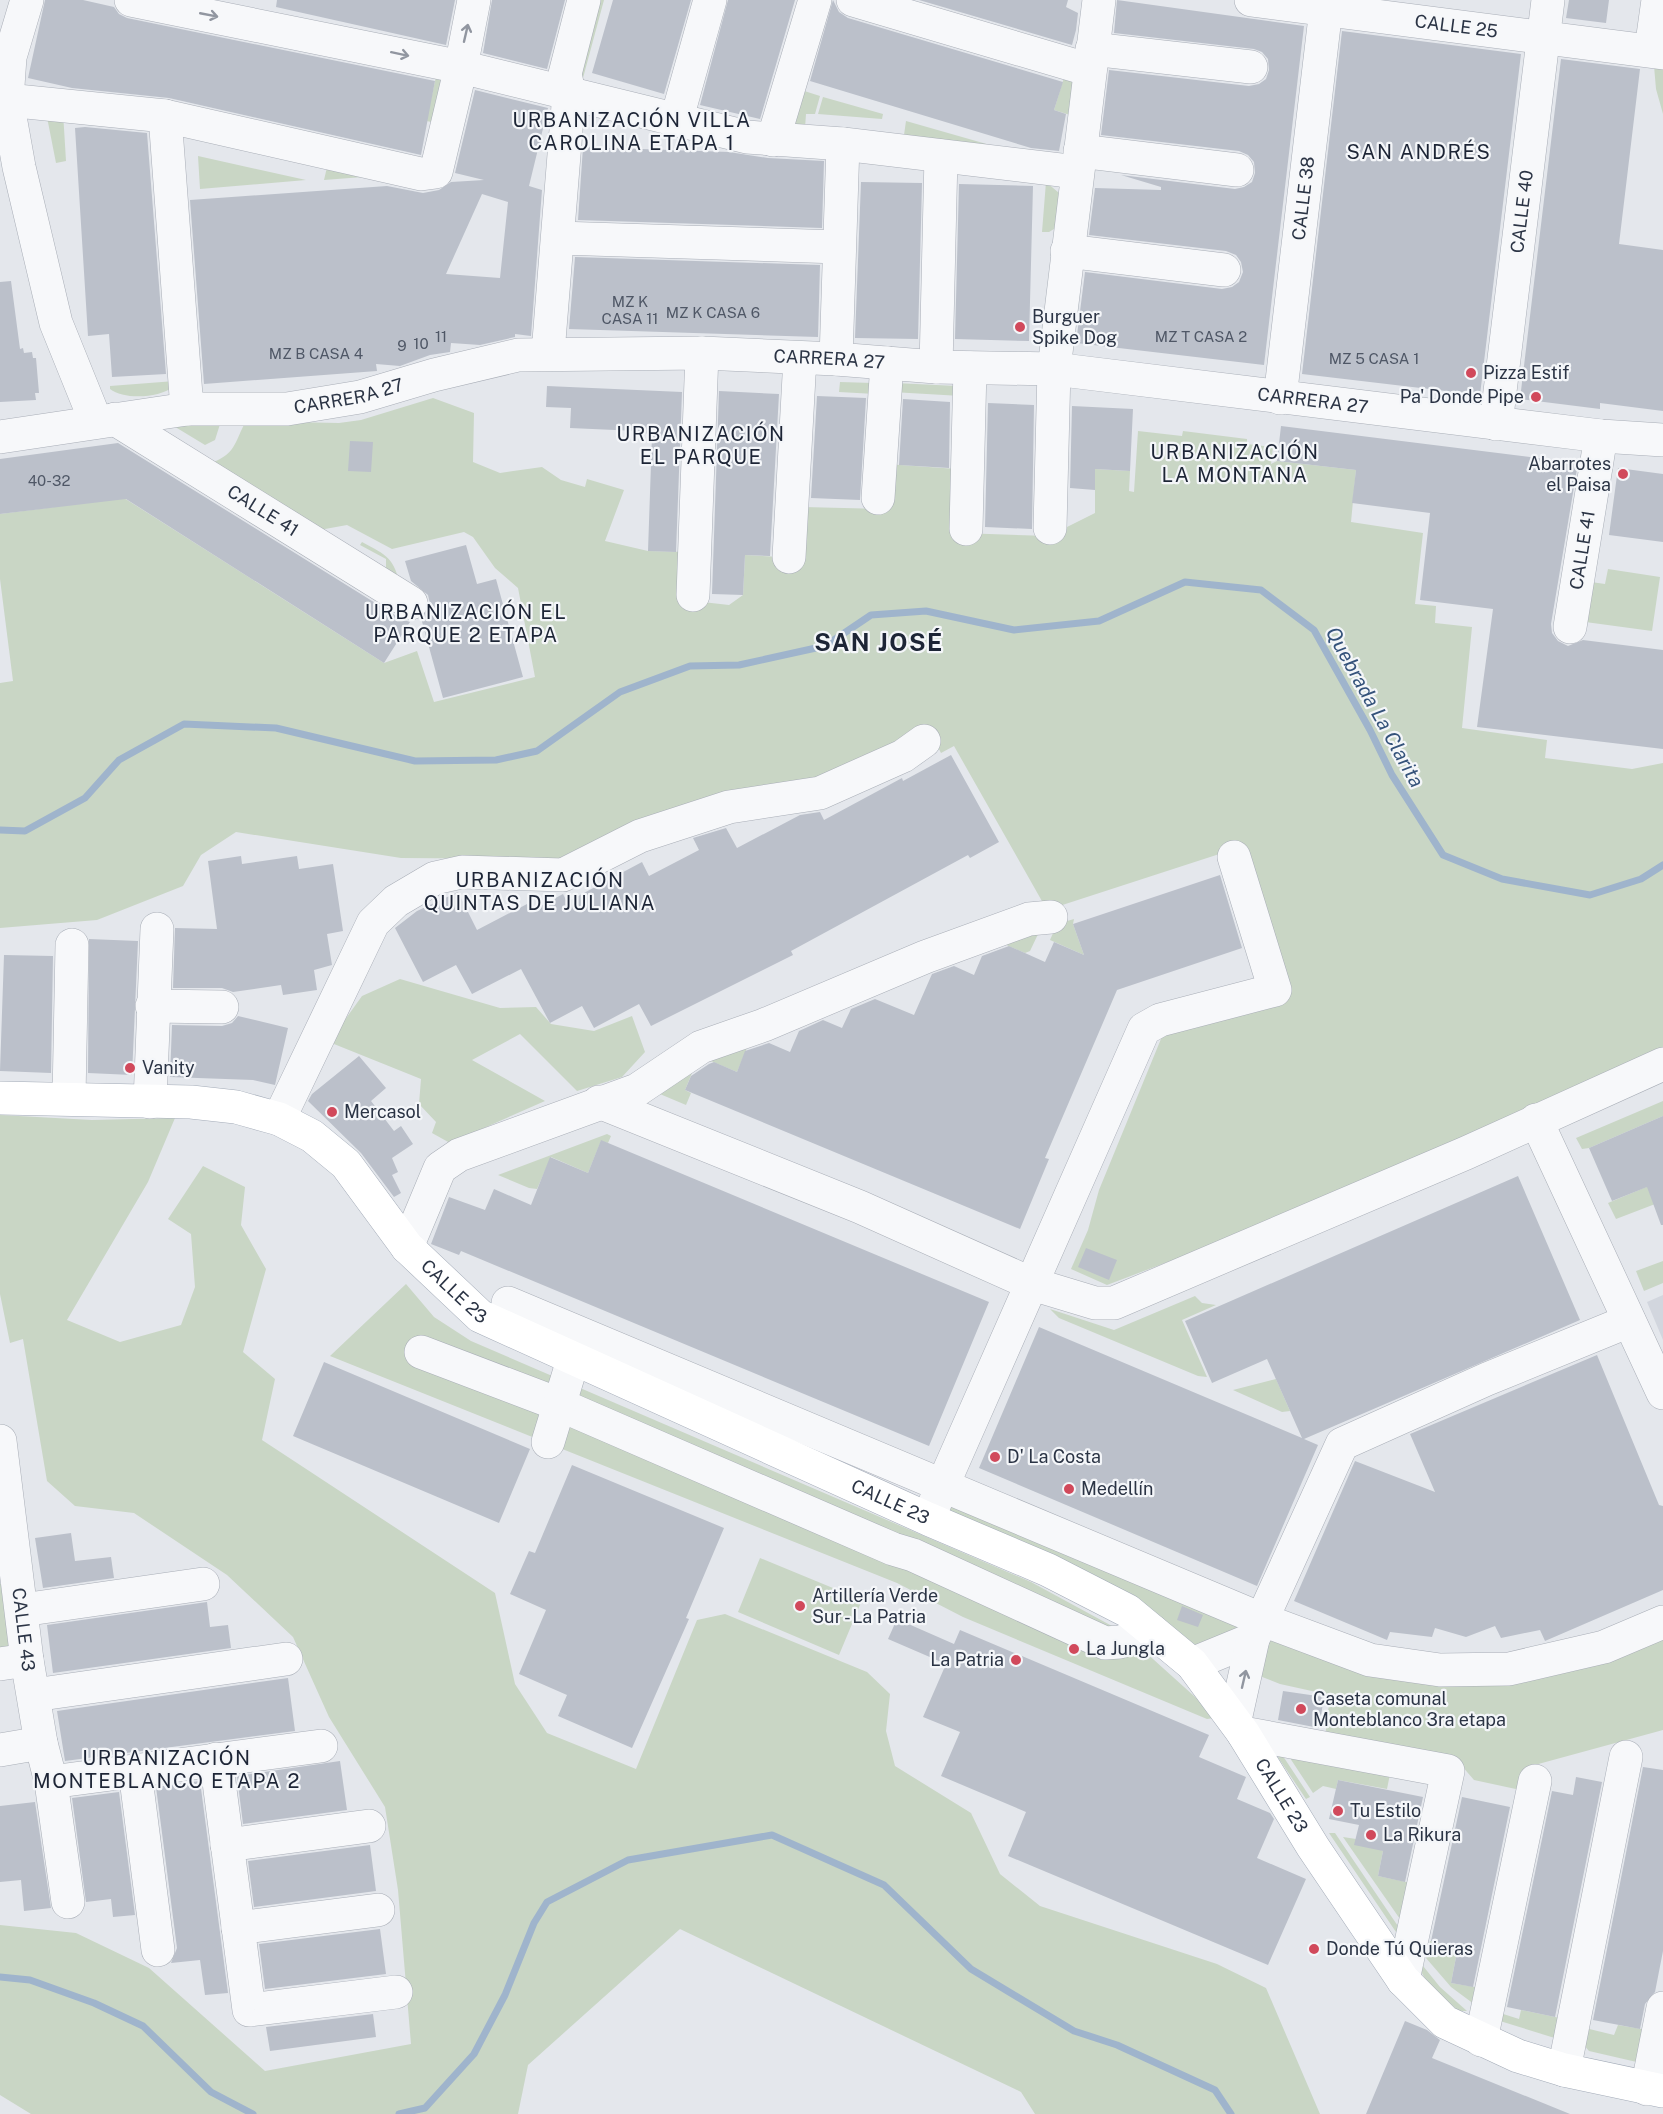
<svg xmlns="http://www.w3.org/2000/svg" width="1663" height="2114" viewBox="0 0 1663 2114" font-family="'Public Sans',sans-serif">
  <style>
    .built { fill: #d2d6de }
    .green { fill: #c9d6c5 }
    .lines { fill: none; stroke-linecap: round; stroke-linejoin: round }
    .stream { stroke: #9fb4cc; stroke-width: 7 }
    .building { fill: #bbc0ca; fill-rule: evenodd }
    .minor-casing { stroke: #a9aeb7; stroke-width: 34 }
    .major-casing { stroke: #a3abb8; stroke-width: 34 }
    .minor { stroke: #f7f8fa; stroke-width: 33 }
    .major { stroke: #fff; stroke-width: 33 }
    .oneway { stroke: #9196a0 }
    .poi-dot { fill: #d1495b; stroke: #f4f6f9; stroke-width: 2 }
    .labels { text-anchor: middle; stroke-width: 4.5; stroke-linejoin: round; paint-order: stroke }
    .number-label { font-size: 15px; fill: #4f5766 }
    .street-label { font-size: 18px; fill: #2b3445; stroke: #f4f6f9 }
    .poi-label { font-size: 18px; fill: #2b3445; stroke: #f4f6f9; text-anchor: start }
    .neighbourhood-label { font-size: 20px; letter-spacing: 1.5px; fill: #1d2536; stroke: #f4f6f9 }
    .water-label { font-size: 20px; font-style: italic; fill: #34527a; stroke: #f4f6f9 }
    .district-label { font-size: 24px; font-weight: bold; letter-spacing: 1.5px; fill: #1d2536; stroke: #f4f6f9 }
  </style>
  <rect width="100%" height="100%" fill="#e4e7ec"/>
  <!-- built -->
  <path class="built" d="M1663 1295V1340L1647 1302Z"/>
  <!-- green -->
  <path class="green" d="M590 0H604L583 78 578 77Z
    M1654 66 1663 68V114L1656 89Z
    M1066 71 1073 83 1070 115 1054 110Z
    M436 77 443 80 432 122 426 121Z
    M795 88 820 96 815 114H806L805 128 790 129Z
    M823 97 883 114 882 119 818 114Z
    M46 112H63L66 161 56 163Z
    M906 121 990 145 988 151 904 135Z
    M198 156 306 180 200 189Z
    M328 163 376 176 324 180Z
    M1046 182 1059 193V226L1049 232H1042Z
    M175 381 173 387C159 398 124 400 110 389V386Z
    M840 382 873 383 875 394 839 392Z
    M895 383 957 386 961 396 892 392Z
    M433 398 474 413 473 462 500 473 542 467 561 480 585 487 587 479 624 490 605 541 648 551 687 552 685 600 729 605 743 595 745 555 780 557 804 507 883 509 886 464 957 469 960 533 1049 536 1095 513V469L1130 471 1129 491 1134 492 1138 431 1182 436 1183 431 1247 439V444L1273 447 1271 464 1277 461 1356 470 1351 522 1423 533 1415 604 1436 606 1435 623 1472 627 1462 728 1547 740 1545 758 1632 769 1663 763V1050L1215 1244 1107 1285 1071 1269 1088 1230 1099 1190 1163 1034 1283 999 1244 846 1047 910 954 746 941 753 929 730 818 782 563 859 401 858 236 832 201 855 183 886 97 920 0 928V683L13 681 0 579V514L124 498 384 663 417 651 434 702 535 677 518 588 495 568 473 537 464 532 392 549 347 525 314 531 208 464C236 455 234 443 246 421L339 423 361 420Z
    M221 421 215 440 205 445 172 425Z
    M362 542C388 556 393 557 401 587L386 577V559L360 545Z
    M1608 569 1660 577 1652 631 1578 621 1584 581 1605 584Z
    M1074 919 1073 924 1084 955 1050 940 1057 924Z
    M1040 930 1030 951 1025 953 990 938Z
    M400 979 500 1008 536 1007 551 1024 594 1031 632 1016 645 1052 622 1077 577 1091 520 1034 472 1060 545 1101 450 1143 432 1133 436 1122 419 1104 421 1079 329 1042 362 996Z
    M752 1036 737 1072 699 1056 685 1090 691 1093 686 1105 648 1089 699 1056Z
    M1663 1101V1116L1589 1148 1582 1149 1576 1138Z
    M0 1115 92 1120 175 1118 148 1182 67 1320 120 1342 181 1325 195 1287 191 1234 168 1219 203 1166 245 1187 241 1225 266 1269 243 1352 275 1379 262 1440 495 1593 515 1684 547 1733 636 1769 697 1620 725 1614 867 1672 890 1694 886 1731 895 1766 971 1813 1000 1874 1040 1906 1217 1964 1266 1988 1320 2114H1035L1021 2092 680 1929 528 2065 518 2114H31L0 2095V1925L76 1933 149 1968 265 2071 411 2044 398 1890 385 1807 329 1717 293 1637 227 1575 134 1513 75 1506 47 1481 23 1339 10 1343 0 1294Z
    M607 1134 611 1136 608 1143 601 1141 588 1173 551 1157 537 1189 529 1188 498 1175Z
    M1663 1180V1201L1616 1219 1608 1203Z
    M1663 1261V1283L1644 1291 1636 1271Z
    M406 1284 434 1317 471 1341 1031 1582 1123 1632 1214 1714V1718L1207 1719 963 1617 897 1583 330 1356Z
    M1195 1296 1202 1303 1216 1305 1182 1320 1207 1377 1198 1376 1059 1318 1050 1309 1114 1330Z
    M1276 1379 1290 1411 1282 1412 1233 1390Z
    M950 1498 1237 1623 1238 1629 1203 1651 945 1509Z
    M760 1558 862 1600 839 1655 738 1612Z
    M7 1583 18 1648 0 1655V1584Z
    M1663 1633V1730L1531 1766 1525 1791 1474 1780 1455 1758 1325 1737 1330 1695 1280 1684 1257 1675 1269 1637 1442 1681Z
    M1269 1744H1275L1310 1797 1306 1799Z
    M1284 1749 1392 1764 1387 1789 1338 1780 1336 1789 1323 1786 1313 1793Z
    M1329 1833H1335L1406 1938 1398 1935Z
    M1343 1837 1356 1839 1383 1851 1378 1876 1411 1883 1409 1932Z
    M1430 1941 1458 1947 1451 1983 1481 1988 1478 2007 1451 1987 1426 1958Z
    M1419 1961 1440 1987 1467 2011H1459C1445 1999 1419 1981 1419 1961Z
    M1521 2010 1560 2018 1561 2040 1500 2021V2013L1519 2019Z
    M1618 2025 1647 2030 1641 2063 1589 2051 1583 2044 1581 2027 1614 2035Z"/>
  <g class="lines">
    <!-- stream -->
    <path class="stream" d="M0 830 25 831 85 798 119 760 184 724 276 728 415 761 496 760 537 751 620 692 690 666 739 665 825 646 871 615 926 611 1014 630 1099 621 1185 582 1261 590 1314 630 1370 730 1392 775 1443 855 1502 879 1590 895 1641 879 1663 865
      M0 1977 30 1980 94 2003 143 2026 211 2092 253 2114
      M399 2114 425 2108 474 2054 505 1995 534 1923 547 1902 628 1860 772 1835 884 1885 971 1969 1074 2031 1117 2045 1215 2090 1231 2114"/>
  </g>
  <!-- building -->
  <path class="building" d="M45 0H83L114 7 119 14 127 18 435 81 421 155 169 98 72 88 28 78Z
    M277 0H455L446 45 276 7Z
    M492 0H565L547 69 483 53Z
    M613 0H691L664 94 592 73Z
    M728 0H795L760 119 700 105Z
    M833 0 839 12 848 18 1063 82 1054 110 1066 114 1059 151 1031 148 810 81Z
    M919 0H1068L1066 7 1078 13 1076 30 1072 45Z
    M1117 0 1304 26 1264 365 1076 343 1085 272 1222 289 1232 287 1239 282 1243 272 1241 262 1236 255 1226 251 1089 235 1095 188 1161 190V187L1121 175 1235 189 1244 187 1252 182 1255 173 1254 162 1248 155 1239 151 1101 135 1109 70 1249 86 1259 84 1266 79 1269 70 1268 59 1262 52 1254 49 1114 33Z
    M1569 0H1609L1606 23 1566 18Z
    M1342 31 1521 54 1480 395 1302 374Z
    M1561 59 1640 69 1619 244 1663 250V411L1600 403V409L1520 399Z
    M475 90 548 108 529 186 542 190 531 336 515 334V337L480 345 451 343 450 352 430 355 400 366 376 364 377 371 204 384 190 200 387 186 423 193 439 190 451 182 484 180 455 173ZM482 194 508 202 500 278 446 274Z
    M85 127 147 133 166 374 112 377 109 334 88 336 75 128Z
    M583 147 729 152 768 158 824 161 822 228 578 220Z
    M861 182 922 183 918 339 855 338Z
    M959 184 1033 186 1029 341 955 339Z
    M575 257 820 265 818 337 569 329Z
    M11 281 20 349 23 348 24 353 32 352 33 358H36L39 393H35L36 400 0 402V282Z
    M547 386 682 392 676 552 648 551 652 435 637 431 570 428 571 408 546 407Z
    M719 391 779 394 770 556 745 555 743 595 712 594Z
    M817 396 866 398 860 500 811 498Z
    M903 399 950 402 949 468 899 465Z
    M988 403 1034 405 1032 529 985 527Z
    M1072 406 1133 409 1130 471 1095 469V490L1070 488Z
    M1281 426 1578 463 1551 624 1552 633 1558 641 1568 646 1583 640 1663 650V749L1477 727 1493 609 1420 600 1430 513 1352 503 1356 470 1277 461Z
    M350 441 373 442 371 472 348 471Z
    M118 443 401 619 410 622 384 663 126 499 0 514V459Z
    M1618 468 1663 474V542L1609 535Z
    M466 545 477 584 496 579 523 677 443 698 421 618 430 604 428 595 411 581 405 561Z
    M951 755 999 842 970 858 968 855 791 951 793 955 651 1026 639 1004 594 1028 582 1006 550 1023 521 969 472 994 456 965 423 982 395 928 417 911 458 892 477 930 527 904 531 911 563 894 567 902 642 862 649 876 699 850 693 838 726 828 737 848 800 815 820 812 824 820 902 778 903 781Z
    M241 856 242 864 297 856 299 869 333 864 343 931 327 934 332 965 314 970 317 990 283 995 281 985 233 992 222 988H173L175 928 217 929 208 861Z
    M1220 875 1242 948 1117 990 1045 1158 1049 1159 1020 1229 685 1090 691 1076 709 1064 714 1062 737 1072 745 1051 769 1043 790 1052 799 1031 823 1020 842 1028 851 1009 875 999 914 1015 932 974 954 966 974 975 982 956 1009 946 1045 962 1054 942 1084 955 1073 924Z
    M89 939 138 941 132 1075 88 1073Z
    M4 955 53 956 51 1073 0 1071Z
    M238 1016 288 1028 275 1085 253 1080 170 1077 172 1025 222 1026 232 1023Z
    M359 1056 386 1088 371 1101 394 1131 401 1126 413 1144 392 1158 398 1172 392 1175 401 1193 394 1197 361 1153 308 1101 312 1094Z
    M1663 1116V1225H1661L1647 1187 1612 1201 1589 1148Z
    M601 1140 989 1302 929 1446 461 1251 459 1255 431 1244 449 1197 485 1210 494 1189 531 1205 550 1157 588 1173Z
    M1518 1176 1580 1320 1304 1439 1318 1445 1257 1586 979 1468 1039 1327 1302 1438 1267 1359 1212 1383 1185 1321Z
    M1086 1248 1117 1260 1109 1280 1078 1267Z
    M1597 1355 1659 1505 1663 1506V1590L1545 1641 1540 1630 1501 1638 1495 1626 1466 1637 1435 1628 1432 1637 1390 1632 1387 1640 1294 1601 1355 1461 1435 1492 1410 1434Z
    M324 1362 530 1449 499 1523 293 1436Z
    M572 1465 724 1528 686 1618 689 1619 632 1748 558 1716 567 1695 519 1674 546 1610 510 1594 529 1551 535 1553Z
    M71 1533 75 1561 111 1557 114 1578 43 1588 35 1538Z
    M207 1602 210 1627 228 1625 231 1648 53 1673 47 1625Z
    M1182 1606 1203 1615 1198 1627 1177 1620Z
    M897 1619 954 1644 960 1630 1209 1735 1199 1757 1246 1777 1237 1799 1270 1813 1274 1819 1257 1858 1306 1879 1268 1965 1008 1856 1026 1812 941 1776 960 1732 923 1717 946 1664 888 1639Z
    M288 1678 295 1731 65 1761 57 1711Z
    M1283 1691 1324 1697 1319 1728 1278 1720Z
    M340 1761 347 1810 243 1824 237 1776Z
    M1643 1767 1663 1770V1951L1655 1992 1645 2004 1640 2029 1593 2020Z
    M1576 1777 1602 1782 1555 2017 1507 2007 1552 1791 1573 1795Z
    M1338 1780 1423 1797 1405 1882 1378 1876 1383 1851 1354 1845 1359 1825 1329 1819Z
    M200 1781 228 1993 205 1995 200 1960 171 1963 177 1948 156 1787Z
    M119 1792 135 1915 113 1917 111 1899 86 1902 72 1798Z
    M1462 1797 1510 1807 1473 1987 1451 1983 1458 1947 1431 1941Z
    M35 1802 51 1908 24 1911 21 1880 0 1882V1806Z
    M370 1845 376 1891 254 1907 248 1861Z
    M380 1929 386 1974 265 1989 259 1944Z
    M373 2014 376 2037 270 2051 266 2027Z
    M1405 2021 1427 2030 1440 2040 1432 2058 1570 2114H1366Z"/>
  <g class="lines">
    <!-- minor casing -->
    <g class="minor-casing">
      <g id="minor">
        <path d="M27 0 10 57 7 100 19 167 56 323 96 422"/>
        <path d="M131 0 461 67 747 137 843 144 1077 172"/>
        <path d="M853 0 1090 70"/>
        <path id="s1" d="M1251 0 1663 53"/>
        <path d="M1092 49 1251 67"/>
        <path d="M1651 50 1658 0"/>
        <path d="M7 100 165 116 421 174 436 172 461 67 474 0"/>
        <path d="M165 116 187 409"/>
        <path d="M677 118 710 0"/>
        <path d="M773 140 815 0"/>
        <path d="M1080 151 1237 170"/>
        <path d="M558 238 839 247"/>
        <path d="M1067 251 1224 270"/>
        <path d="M548 353 569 93 565 74 584 0"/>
        <path d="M836 359 843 144"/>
        <path d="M936 367 941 156"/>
        <path id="s2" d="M1280 398 1327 0"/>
        <path id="s3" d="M115 419 411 603"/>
        <path id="s4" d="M1496 424 1548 0"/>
        <path id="s5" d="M0 437 187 409H287L360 397 434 375 518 355 702 353 836 359 936 367 1054 369 1601 436 1663 440"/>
        <path d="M878 498 887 363"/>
        <path d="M1050 528 1054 369 1099 0"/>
        <path d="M966 529 970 368"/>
        <path d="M789 557 800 358"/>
        <path d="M693 595 702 353"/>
        <path id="s6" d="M1570 627 1601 436"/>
        <path d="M152 1006 222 1007"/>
        <path d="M69 1098 72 945"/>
        <path d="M150 1102 157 929"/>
        <path d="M599 1102 860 1207 1032 1284 1095 1303H1114L1466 1153 1663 1064"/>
        <path d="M279 1119 373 923 396 901 435 878 462 872 563 875 640 836 729 807 820 793 903 756 924 741"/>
        <path d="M1536 1120 1663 1393"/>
        <path d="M407 1247 440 1168 459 1155 637 1090 701 1047 764 1025 925 957 1029 919 1051 917"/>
        <path d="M508 1303 1263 1620 1370 1660 1440 1670 1509 1669 1604 1647 1663 1622"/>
        <path d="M421 1352 558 1404 893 1549 913 1555 1105 1643 1120 1642 1152 1631"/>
        <path id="s7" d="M0 1441 27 1660 41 1743 51 1782 68 1902"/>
        <path d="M548 1442 573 1360"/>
        <path d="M934 1505 1144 1029 1160 1020 1275 990 1234 857"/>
        <path d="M22 1610 203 1584"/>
        <path d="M0 1664 27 1660"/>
        <path d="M1192 1664 1253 1639"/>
        <path d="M34 1695 286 1659"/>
        <path d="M1235 1720 1253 1639 1342 1444 1487 1379 1629 1321"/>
        <path d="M1243 1733 1448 1771 1403 1980"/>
        <path d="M0 1750 41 1743"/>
        <path d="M216 1759 249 2010 396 1992"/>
        <path d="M135 1771 158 1950"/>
        <path d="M51 1782 321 1746"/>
        <path d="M227 1845 369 1826"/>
        <path d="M238 1928 378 1910"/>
        <path d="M1481 2040 1535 1781"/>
        <path d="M1564 2070 1626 1757"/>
        <path d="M1647 2089 1663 2008"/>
      </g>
    </g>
    <!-- major casing -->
    <g class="major-casing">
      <g id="major">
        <path id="s8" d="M0 1098 191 1102 236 1107 279 1119 312 1136 346 1164 407 1247 480 1316 928 1519 1048 1570 1128 1611 1192 1664 1243 1733 1313 1847 1403 1980 1445 2022 1518 2056 1564 2070 1663 2091"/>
      </g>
    </g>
    <!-- minor -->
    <use href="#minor" class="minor"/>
    <!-- major -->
    <use href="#major" class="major"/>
  </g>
  <!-- one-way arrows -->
  <defs><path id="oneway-shaft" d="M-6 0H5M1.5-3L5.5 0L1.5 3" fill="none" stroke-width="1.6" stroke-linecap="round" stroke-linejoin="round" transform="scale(1.5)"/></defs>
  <g class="oneway">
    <use href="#oneway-shaft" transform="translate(209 15) rotate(11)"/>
    <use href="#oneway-shaft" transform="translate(466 33) rotate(-77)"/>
    <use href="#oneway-shaft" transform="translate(400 54) rotate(12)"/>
    <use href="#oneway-shaft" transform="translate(1244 1679) rotate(-77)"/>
  </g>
  <!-- markers -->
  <g class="poi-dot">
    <circle cx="1020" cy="327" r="6"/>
    <circle cx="1471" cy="373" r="6"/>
    <circle cx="1536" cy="397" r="6"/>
    <circle cx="1623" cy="474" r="6"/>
    <circle cx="130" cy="1068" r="6"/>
    <circle cx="332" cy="1112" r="6"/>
    <circle cx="995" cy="1457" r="6"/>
    <circle cx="1069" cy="1489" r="6"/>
    <circle cx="800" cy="1606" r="6"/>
    <circle cx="1074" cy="1649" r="6"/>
    <circle cx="1016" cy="1660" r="6"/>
    <circle cx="1301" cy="1709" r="6"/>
    <circle cx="1338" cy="1811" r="6"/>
    <circle cx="1371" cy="1835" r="6"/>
    <circle cx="1314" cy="1949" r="6"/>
  </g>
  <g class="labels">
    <!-- number labels -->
    <g class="number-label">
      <text x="630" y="307">MZ K<tspan x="630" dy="17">CASA 11</tspan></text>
      <text x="713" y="318">MZ K CASA 6</text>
      <text x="441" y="342">11</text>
      <text x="1201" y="342">MZ T CASA 2</text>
      <text x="421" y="349">10</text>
      <text x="402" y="351">9</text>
      <text x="316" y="359">MZ B CASA 4</text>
      <text x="1374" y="364">MZ 5 CASA 1</text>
      <text x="49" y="486">40-32</text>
    </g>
    <!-- street labels -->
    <g class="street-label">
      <text dy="6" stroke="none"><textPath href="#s1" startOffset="207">CALLE 25</textPath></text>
      <text dy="6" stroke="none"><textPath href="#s2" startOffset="201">CALLE 38</textPath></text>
      <text dy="6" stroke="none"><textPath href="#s4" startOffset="214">CALLE 40</textPath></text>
      <text dy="6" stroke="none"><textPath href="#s5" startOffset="838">CARRERA 27</textPath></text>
      <text dy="6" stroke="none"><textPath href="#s5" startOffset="352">CARRERA 27</textPath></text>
      <text dy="6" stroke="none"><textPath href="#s5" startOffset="1324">CARRERA 27</textPath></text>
      <text dy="6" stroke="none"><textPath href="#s3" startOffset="174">CALLE 41</textPath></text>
      <text dy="6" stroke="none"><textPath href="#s6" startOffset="78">CALLE 41</textPath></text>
      <text dy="6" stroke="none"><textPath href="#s8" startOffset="530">CALLE 23</textPath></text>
      <text dy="6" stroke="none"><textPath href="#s8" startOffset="1016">CALLE 23</textPath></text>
      <text dy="6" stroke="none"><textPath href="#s7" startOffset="190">CALLE 43</textPath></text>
      <text dy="6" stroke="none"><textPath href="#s8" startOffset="1520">CALLE 23</textPath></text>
    </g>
    <!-- poi labels -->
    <g class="poi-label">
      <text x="1032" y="323">Burguer<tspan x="1032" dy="21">Spike Dog</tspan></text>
      <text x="1483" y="379">Pizza Estif</text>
      <text x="1524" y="403" text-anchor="end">Pa' Donde Pipe</text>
      <text x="1611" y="470" text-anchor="end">Abarrotes<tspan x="1611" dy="21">el Paisa</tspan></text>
      <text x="142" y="1074">Vanity</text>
      <text x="344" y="1118">Mercasol</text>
      <text x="1007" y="1463">D' La Costa</text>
      <text x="1081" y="1495">Medellín</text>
      <text x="812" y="1602">Artillería Verde<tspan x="812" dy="21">Sur - La Patria</tspan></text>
      <text x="1086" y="1655">La Jungla</text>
      <text x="1004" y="1666" text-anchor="end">La Patria</text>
      <text x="1313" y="1705">Caseta comunal<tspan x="1313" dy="21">Monteblanco 3ra etapa</tspan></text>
      <text x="1350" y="1817">Tu Estilo</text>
      <text x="1383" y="1841">La Rikura</text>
      <text x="1326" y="1955">Donde Tú Quieras</text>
    </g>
    <!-- neighbourhood labels -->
    <g class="neighbourhood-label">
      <text x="632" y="127">URBANIZACIÓN VILLA<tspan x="632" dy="23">CAROLINA ETAPA 1</tspan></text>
      <text x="1419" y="159">SAN ANDRÉS</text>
      <text x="701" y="441">URBANIZACIÓN<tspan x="701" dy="23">EL PARQUE</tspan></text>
      <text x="1235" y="459">URBANIZACIÓN<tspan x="1235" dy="23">LA MONTANA</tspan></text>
      <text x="466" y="619">URBANIZACIÓN EL<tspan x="466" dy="23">PARQUE 2 ETAPA</tspan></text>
      <text x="540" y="887">URBANIZACIÓN<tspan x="540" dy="23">QUINTAS DE JULIANA</tspan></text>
      <text x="167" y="1765">URBANIZACIÓN<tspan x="167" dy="23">MONTEBLANCO ETAPA 2</tspan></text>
    </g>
    <!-- water labels -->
    <g class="water-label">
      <text transform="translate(1375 707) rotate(61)" y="7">Quebrada La Clarita</text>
    </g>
    <!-- district labels -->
    <g class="district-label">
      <text x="879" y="651">SAN JOSÉ</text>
    </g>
  </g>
</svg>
